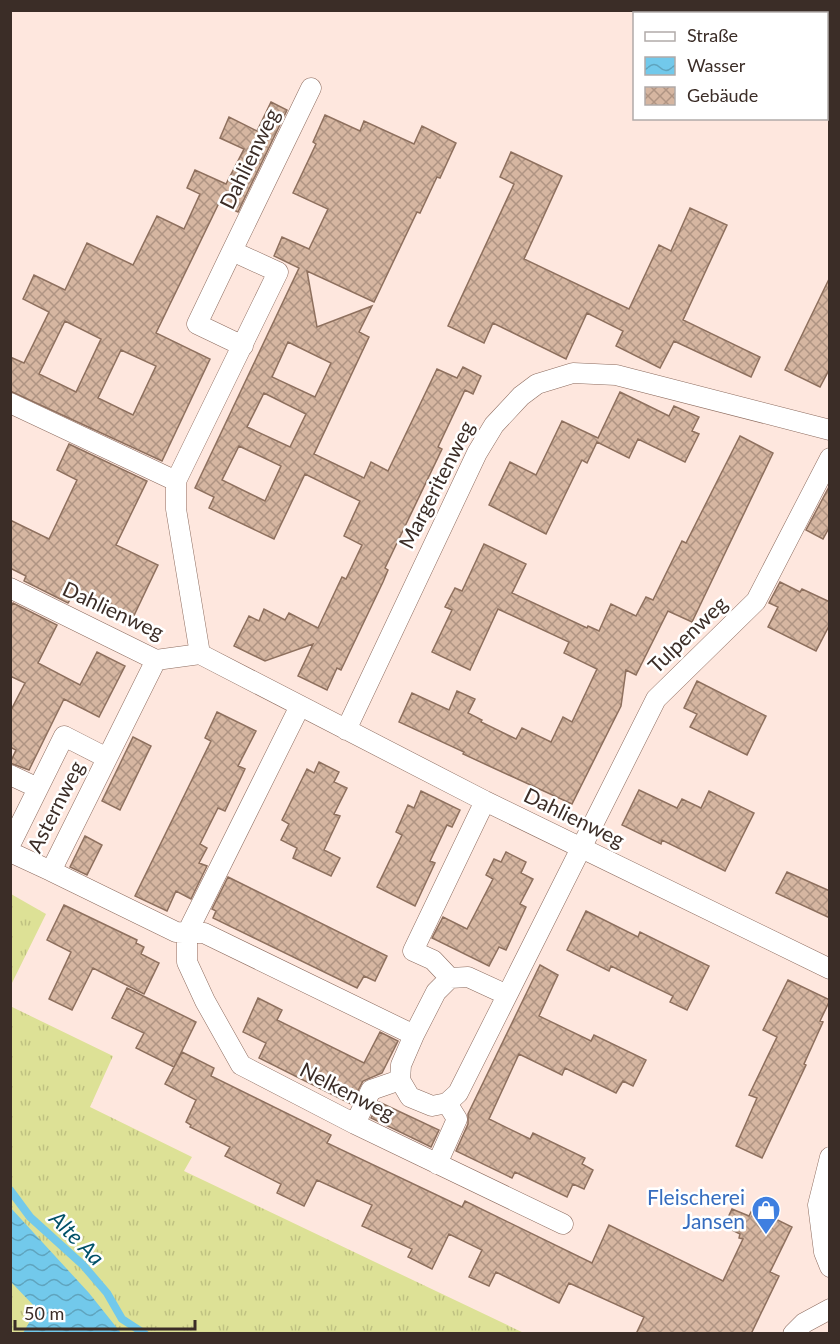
<svg xmlns="http://www.w3.org/2000/svg" width="840" height="1344" viewBox="0 0 840 1344" font-family="Lato,sans-serif">
  <style>
    .grass { fill: url(#grass-tufts) }
    .water { fill: url(#water-waves) }
    .lines { fill: none; stroke-linecap: round; stroke-linejoin: round }
    .stream { stroke: #72c9eb; stroke-width: 8 }
    .building { fill: url(#building-cross-hatch); stroke: #8e705e; stroke-width: 1.5; fill-rule: evenodd }
    .minor-casing { stroke: #8c6b5e; stroke-width: 21 }
    .minor { stroke: #fff; stroke-width: 20 }
    .labels { text-anchor: middle; stroke-width: 5; stroke-linejoin: round; paint-order: stroke }
    .street-label { font-size: 21px; fill: #3b2d27; stroke: #fff }
    .shop-label { font-size: 21px; fill: #366cbe; stroke: #fff; text-anchor: end }
    .water-label { font-size: 22px; font-style: italic; fill: #015168; stroke: #fff }
  </style>
  <defs>
    <pattern id="grass-tufts" width="24" height="20" patternUnits="userSpaceOnUse" patternTransform="scale(1.5)"><rect width="24" height="20" fill="#dde196"/><path d="M3 7l-1-3M5 7V3M7 7l1-3M15 17l-1-3M17 17v-4M19 17l1-3" fill="none" stroke="#bfc181"/></pattern>
    <pattern id="water-waves" width="16" height="10" patternUnits="userSpaceOnUse" patternTransform="scale(1.5)"><rect width="16" height="10" fill="#72c9eb"/><path d="M0 5q4-4 8 0t8 0" fill="none" stroke="#5fa4be"/></pattern>
    <pattern id="building-cross-hatch" width="8" height="8" patternUnits="userSpaceOnUse" patternTransform="scale(1.5)"><rect width="8" height="8" fill="#d6b6a1"/><path d="M0 0l8 8M0 8l8-8" fill="none" stroke="#af9483"/></pattern>
  </defs>
  <rect width="100%" height="100%" fill="#fee7de"/>
  <!-- grass -->
  <path class="grass" d="M11 894 46 914 11 985Z
    M10 1006 113 1056 90 1107 192 1157 184 1171 524 1333H11Z"/>
  <!-- water -->
  <path class="water" d="M10 1207 89 1293 121 1333H23L37 1309 11 1282Z"/>
  <g class="lines">
    <!-- stream -->
    <path class="stream" d="M10 1190 30 1217 83 1265 107 1293 122 1319 145 1334"/>
  </g>
  <!-- building -->
  <path class="building" d="M271 102 287 110 238 212 219 203 156 333 210 359 162 461 10 391V357L24 363 49 312 23 299 34 275 65 290 87 243 133 265 157 216 184 229 200 194 187 188 195 170 226 184 244 149 220 138 229 117 257 131ZM65 321 101 339 76 392 39 374ZM121 350 156 366 133 415 98 398Z
    M325 115 360 131 364 121 414 144 422 126 456 143 440 178 437 177 420 213 417 212 374 302 307 271 317 327 372 306 359 332 369 337 314 454 364 478 371 462 388 471 437 369 457 378 463 367 481 376 473 394 465 390 438 447 442 449 385 568 388 570 383 582 341 670 337 668 327 690 298 676 313 644 265 661 234 646 249 616 259 621 264 609 285 620 289 613 318 628 342 577 346 579 362 545 344 536 360 501 305 474 274 539 209 508 214 497 195 488 299 268 274 256 282 237 309 249 328 209 293 193 316 144 313 142ZM288 342 331 363 315 397 272 377ZM264 393 306 414 290 447 247 427ZM239 446 281 466 265 501 222 480Z
    M511 152 562 176 524 259 629 309 659 245 671 251 690 208 727 225 683 320 760 357 751 377 674 341 660 368 616 346 623 331 587 313 566 359 493 323 484 343 448 326 514 184 500 177Z
    M830 277V368L820 387 785 370Z
    M620 392 669 416 674 406 699 417 692 431 699 434 685 462 638 439 629 458 597 442 587 463 582 460 546 534 489 505 510 462 536 475 562 421 598 438Z
    M740 436 773 453 692 622 668 611 636 675 626 670 621 706 572 804 463 754 464 752 399 722 412 693 449 710 457 691 475 699 468 713 482 720 481 722 516 739 522 728 551 742 563 717 572 722 597 669 564 653 569 642 498 609 470 670 432 652 452 610 445 607 455 588 462 591 484 544 526 564 512 593 587 628 588 626 599 631 611 604 636 616 646 597 653 600 682 541 686 543Z
    M69 444 147 481 116 545 158 565 129 626 71 598 68 603 24 581 26 576 10 568V520L49 539 59 518 77 480 57 470Z
    M830 485V526L823 539 806 530Z
    M780 582 800 592 802 589 830 602V624L816 651 768 627 778 607 769 603Z
    M13 603 57 625 38 663 80 685 97 652 125 666 99 717 64 699 29 770 10 763 16 750 10 747V712L25 683 10 676V608Z
    M697 681 766 716 747 755 690 727 697 714 684 708Z
    M217 712 256 731 238 766 245 769 225 811 218 808 200 844 207 848 199 863 207 866 191 899 176 891 167 911 135 896 211 741 205 738Z
    M133 737 151 746 120 810 102 801Z
    M319 762 339 772 334 782 347 788 334 814 340 816 324 850 340 858 331 876 293 858 297 848 281 840 289 824 282 820 307 769 314 773Z
    M639 790 677 808 682 799 701 808 709 791 754 813 725 871 662 840 661 844 622 825Z
    M421 791 460 810 452 827 447 825 430 861 435 863 415 906 377 887 402 835 396 832 408 805 414 808Z
    M85 836 102 845 87 875 70 867Z
    M506 852 526 862 521 873 533 879 520 904 526 907 506 950 499 947 489 966 432 938 443 917 467 929 493 879 486 875 494 859 501 862Z
    M787 872 830 891V918L776 893Z
    M228 877 387 956 375 981 364 976 357 988 213 918 216 911 212 909Z
    M64 905 137 940 136 943 144 947 141 954 159 963 144 994 93 968 72 1010 49 999 71 952 47 940Z
    M586 911 638 937 640 932 709 966 687 1010 670 1002 673 996 611 966 609 971 567 950Z
    M540 965 558 975 539 1016 591 1041 594 1035 646 1060 633 1086 623 1081 616 1093 565 1068 562 1075 519 1054 489 1119 530 1139 533 1133 585 1158 582 1164 593 1170 584 1189 573 1184 567 1197 515 1172 512 1178 456 1151 468 1124V1114Z
    M788 980 830 1000 820 1021 823 1022 804 1064 806 1065 762 1158 736 1146 757 1098 749 1095 777 1037 763 1030Z
    M127 988 196 1022 174 1067 136 1048 144 1033 112 1018Z
    M258 998 282 1010 277 1020 364 1063 380 1032 398 1041 382 1073 363 1081 351 1104 259 1058 266 1043 243 1032Z
    M182 1052 214 1068 211 1076 331 1135 327 1143 462 1207 465 1201 592 1263 609 1225 723 1281 743 1239 739 1238 740 1234 724 1226 732 1209 749 1216 753 1208 792 1227 770 1272 779 1276 751 1334H636L644 1317 569 1283 559 1303 496 1272 489 1286 469 1277 482 1250 449 1234 432 1269 408 1257 412 1249 362 1226 372 1205 317 1180 304 1206 277 1193 281 1184 225 1156 230 1147 190 1127 191 1125 186 1122 196 1100 165 1084Z
    M379 1102 439 1130 431 1147 371 1118Z"/>
  <g class="lines">
    <!-- minor casing -->
    <g class="minor-casing">
      <path id="minor" d="M232 251 311 88
        M10 403 176 481
        M10 588 156 660 200 654 485 801 830 969
        M200 654 176 509V481L278 272 232 251 197 324 243 346
        M300 706 187 933V962L205 1001 241 1065 355 1124 563 1224
        M346 730 477 453 494 425 521 396 537 384 573 373 616 375 830 430
        M10 775 38 788
        M10 845 64 736 107 758
        M10 852 51 871 156 660
        M51 871 176 932 204 933 414 1035
        M450 978 433 960 413 951 485 801
        M507 995 468 977 450 978 436 992 414 1035 401 1065 400 1080 410 1097 432 1106 447 1103 458 1093 656 699 756 601 830 458
        M355 1124 371 1090 400 1080
        M830 1157 818 1205 824 1252 830 1267
        M437 1164 457 1119 447 1103
        M793 1334 804 1323 830 1309"/>
    </g>
    <!-- minor -->
    <use href="#minor" class="minor"/>
  </g>
  <!-- icons -->
  <defs>
    <g id="shop-pin" transform="scale(1.5)"><path d="M0 17L-7.5 6A9.5 9.5 0 1 1 7.5 6Z" fill="#3f7fe0" stroke="#fff"/><path d="M-5-2.5h2.3a2.7 3.5 0 0 1 5.4 0H5L5.5 6h-11ZM-1.5-2.5h3a1.5 2.3 0 0 0-3 0Z" fill="#fff"/></g>
  </defs>
  <g fill-rule="evenodd">
    <use href="#shop-pin" x="766" y="1210"/>
  </g>
  <g class="labels">
    <!-- street labels -->
    <g class="street-label">
      <text transform="translate(250 159) rotate(-64)" y="7">Dahlienweg</text>
      <text transform="translate(437 485) rotate(-63)" y="7">Margeritenweg</text>
      <text transform="translate(113 611) rotate(25)" y="7">Dahlienweg</text>
      <text transform="translate(688 635) rotate(-44)" y="7">Tulpenweg</text>
      <text transform="translate(56 807) rotate(-63)" y="7">Asternweg</text>
      <text transform="translate(574 818) rotate(26)" y="7">Dahlienweg</text>
      <text transform="translate(347 1092) rotate(27)" y="7">Nelkenweg</text>
    </g>
    <!-- shop labels -->
    <g class="shop-label">
      <text x="745" y="1205">Fleischerei<tspan x="745" dy="24">Jansen</tspan></text>
    </g>
    <!-- water labels -->
    <g class="water-label">
      <text transform="translate(77 1238) rotate(45)" y="8">Alte Aa</text>
    </g>
  </g>
  <!-- border -->
  <rect width="840" height="1344" fill="none" stroke="#3b2d27" stroke-width="24"/>
  <!-- legend -->
  <rect x="633" y="12" width="195" height="108" fill="#ffffff" stroke="#b1aba9" stroke-width="1.5"/>
  <rect x="645" y="32" width="30" height="9" fill="#ffffff" stroke="#b1aba9" stroke-width="1.5"/>
  <text x="687" y="42" font-size="18" fill="#3b2d27">Straße</text>
  <rect x="645" y="57" width="30" height="18" fill="url(#water-waves)" stroke="#b1aba9" stroke-width="1.5"/>
  <text x="687" y="72" font-size="18" fill="#3b2d27">Wasser</text>
  <rect x="645" y="87" width="30" height="18" fill="url(#building-cross-hatch)" stroke="#b1aba9" stroke-width="1.5"/>
  <text x="687" y="102" font-size="18" fill="#3b2d27">Gebäude</text>
  <!-- scale -->
  <path d="M15 1320v9h180v-9" fill="none" stroke="#3b2d27" stroke-width="3"/>
  <text x="24" y="1320" font-size="18" fill="#3b2d27" stroke="#ffffff" stroke-width="4.5" paint-order="stroke">50 m</text>
</svg>
